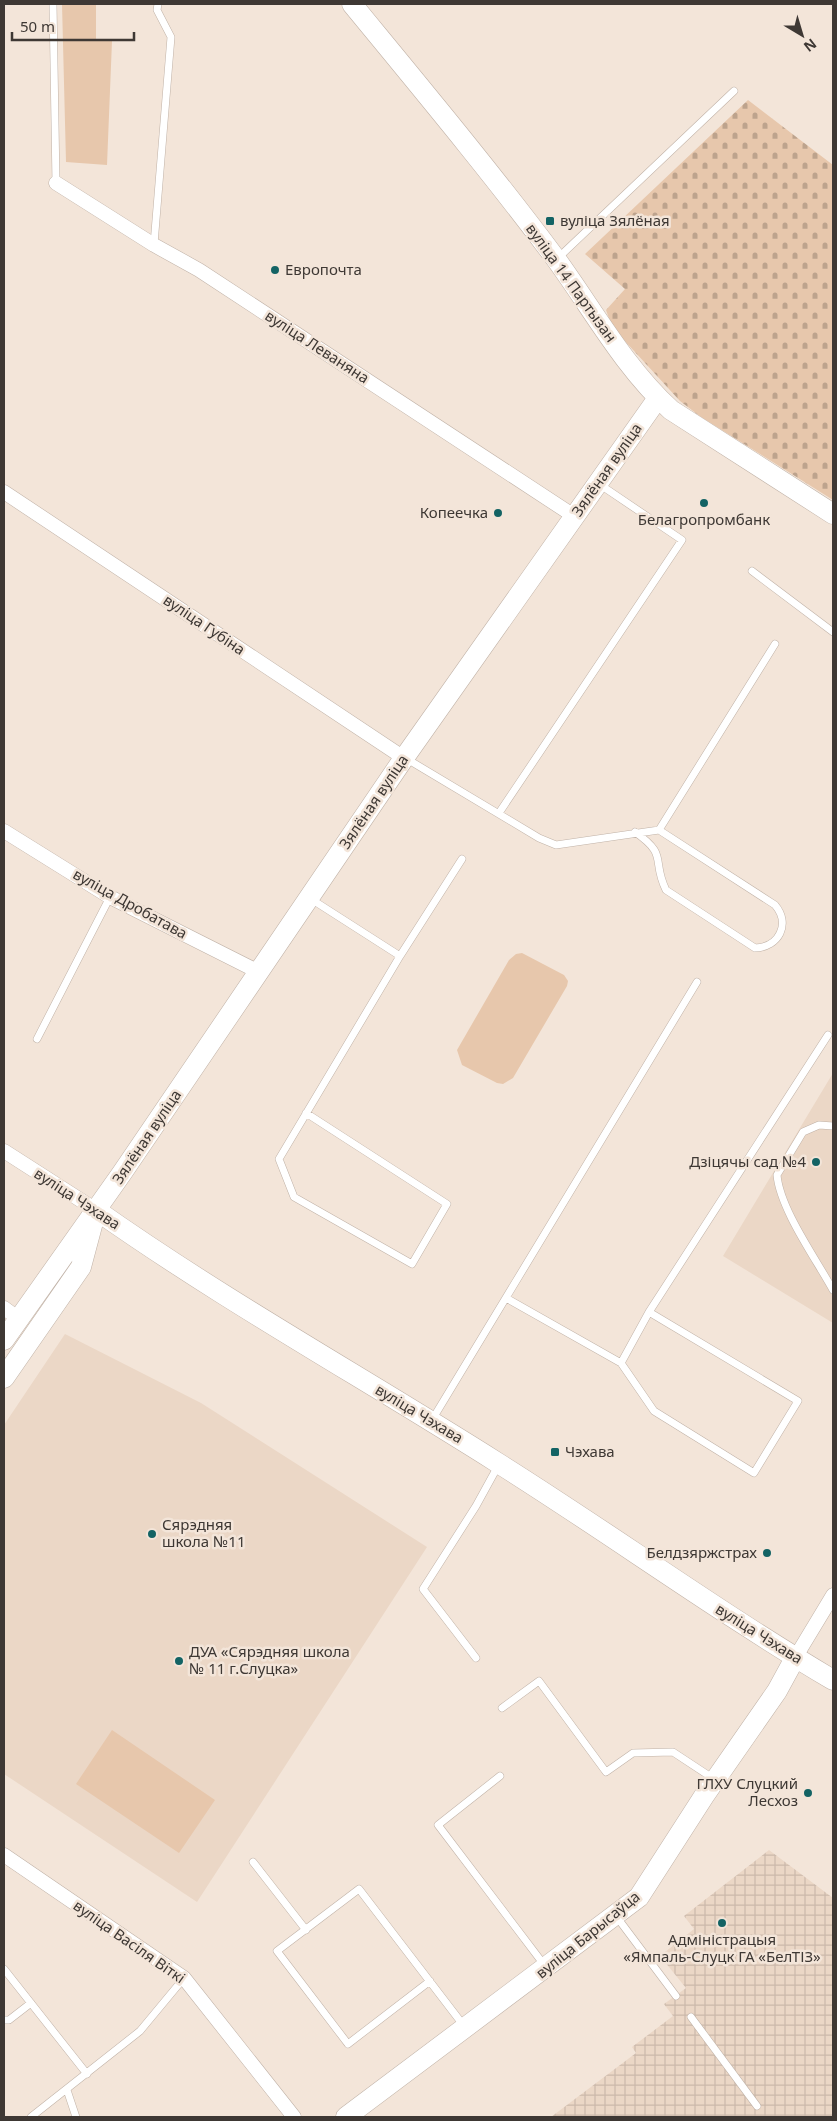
<svg xmlns="http://www.w3.org/2000/svg" width="837" height="2121" viewBox="0 0 837 2121" font-family="'Noto Sans',sans-serif">
  <style>
    .built { fill: #ebd7c6 }
    .industrial { fill: url(#industrial-grid) }
    .green { fill: #e7c7ac }
    .cemetery { fill: url(#cemetery-stones) }
    .lines { fill: none; stroke-linecap: round; stroke-linejoin: round }
    .lane-casing { stroke: #c0b2a7; stroke-width: 8 }
    .street-casing { stroke: #c0b2a7; stroke-width: 15 }
    .secondary-casing { stroke: #c0b2a7; stroke-width: 21 }
    .lane { stroke: #fff; stroke-width: 7 }
    .street { stroke: #fff; stroke-width: 14 }
    .secondary { stroke: #fff; stroke-width: 20 }
    .poi-dot { fill: #136364; stroke: #f3e5d9; stroke-width: 2 }
    .labels { text-anchor: middle; stroke-width: 5; stroke-linejoin: round; paint-order: stroke }
    .poi-label { font-size: 15px; fill: #3e3834; stroke: #f3e5d9; text-anchor: start }
    .street-label { font-size: 15px; fill: #3e3834; stroke: #f3e5d9 }
  </style>
  <defs>
    <pattern id="industrial-grid" width="8" height="8" patternUnits="userSpaceOnUse" patternTransform="scale(1.25)"><rect width="8" height="8" fill="#ebd7c6"/><path d="M0 4h8M4 0v8" fill="none" stroke="#cbb9ab"/></pattern>
    <pattern id="cemetery-stones" width="16" height="16" patternUnits="userSpaceOnUse" patternTransform="scale(1.25)"><rect width="16" height="16" fill="#e7c7ac"/><path d="M2 7V4a2 2 0 0 1 4 0v3zM10 15v-3a2 2 0 0 1 4 0v3z" fill="#bda38d"/></pattern>
  </defs>
  <rect width="100%" height="100%" fill="#f3e5d9"/>
  <!-- built -->
  <path class="built" d="M833 1073V1323L723 1256Z
    M65 1334 201 1403 427 1547 197 1902 4 1774V1425Z"/>
  <!-- industrial -->
  <path class="industrial" d="M769 1850 833 1898V2117H551L636 2053 632 2047 673 2016 664 2004 686 1988 660 1956 694 1929 684 1916Z"/>
  <!-- green -->
  <path class="green" d="M62 4H96V40L112 41 107 165 66 162Z
    M522 953 564 975 568 981 567 986 513 1078 503 1084 497 1083 462 1065 457 1050 509 960 516 954Z
    M112 1730 215 1800 179 1853 76 1784Z"/>
  <!-- cemetery -->
  <path class="cemetery" d="M748 100 833 165V500L701 417 680 401 612 327 606 310 625 289 585 254Z"/>
  <g class="lines">
    <!-- lane casing -->
    <g class="lane-casing">
      <path id="lane" d="M53 4 56 183
        M154 244 171 37 157 10 158 4
        M558 258 734 91
        M752 571 833 632
        M407 759 539 838 556 845 659 830 775 644
        M499 813 682 540 599 484
        M635 832C669 856 651 859 666 890L755 948C779 947 791 924 775 905L659 830
        M400 956 462 859
        M37 1039 110 897
        M306 1113 447 1204 412 1264 294 1197 279 1159 400 956 311 899
        M833 1126 819 1125 803 1132 777 1175C780 1209 816 1259 833 1290
        M506 1298 621 1363 649 1312 828 1035
        M621 1363 654 1411 754 1473 798 1401 649 1312
        M432 1420 697 982
        M476 1658 423 1589 476 1506 498 1466
        M502 1708 539 1681 606 1772 633 1753 673 1752 714 1779
        M500 1776 438 1825 545 1966
        M253 1862 306 1930
        M616 1916 676 1996
        M4 1969 87 2074
        M430 1981 348 2044 277 1951 359 1889 464 2026
        M691 2017 757 2106
        M4 2020H9L31 2003
        M67 2090 76 2117
        M31 2117 140 2031 184 1978"/>
    </g>
    <!-- street casing -->
    <g class="street-casing">
      <path id="street" d="M56 183 154 245 199 270 574 516
        M4 492 404 758
        M4 831 110 897 259 972
        M4 1151 96 1210
        M4 1308 19 1319
        M795 1658 833 1595
        M4 1855 184 1978 294 2117"/>
    </g>
    <!-- secondary casing -->
    <g class="secondary-casing">
      <path id="secondary" d="M352 4C421 88 491 172 556 259 593 310 624 367 671 410L833 514
        M96 1210C225 1301 364 1378 498 1463 611 1534 718 1612 833 1680
        M4 1340 122 1173 404 758 658 398
        M4 1378 81 1267 93 1222
        M346 2117 639 1897 704 1796 777 1691 795 1658"/>
    </g>
    <!-- lane -->
    <use href="#lane" class="lane"/>
    <!-- street -->
    <use href="#street" class="street"/>
    <!-- secondary -->
    <use href="#secondary" class="secondary"/>
  </g>
  <!-- markers -->
  <g class="poi-dot">
    <rect x="545" y="216" width="10" height="10" rx="2.5"/>
    <circle cx="275" cy="270" r="5"/>
    <circle cx="704" cy="503" r="5"/>
    <circle cx="498" cy="513" r="5"/>
    <circle cx="816" cy="1162" r="5"/>
    <rect x="550" y="1447" width="10" height="10" rx="2.5"/>
    <circle cx="152" cy="1534" r="5"/>
    <circle cx="767" cy="1553" r="5"/>
    <circle cx="179" cy="1661" r="5"/>
    <circle cx="808" cy="1793" r="5"/>
    <circle cx="722" cy="1923" r="5"/>
  </g>
  <g class="labels">
    <!-- poi labels -->
    <g class="poi-label">
      <text x="560" y="226">вуліца Зялёная</text>
      <text x="285" y="275">Европочта</text>
      <text x="488" y="518" text-anchor="end">Копеечка</text>
      <text x="704" y="525" text-anchor="middle">Белагропромбанк</text>
      <text x="806" y="1167" text-anchor="end">Дзіцячы сад №4</text>
      <text x="565" y="1457">Чэхава</text>
      <text x="162" y="1530">Сярэдняя<tspan x="162" dy="17">школа №11</tspan></text>
      <text x="757" y="1558" text-anchor="end">Белдзяржстрах</text>
      <text x="189" y="1657">ДУА «Сярэдняя школа<tspan x="189" dy="17">№ 11 г.Слуцка»</tspan></text>
      <text x="798" y="1789" text-anchor="end">ГЛХУ Слуцкий<tspan x="798" dy="17">Лесхоз</tspan></text>
      <text x="722" y="1945" text-anchor="middle">Адміністрацыя<tspan x="722" dy="17">«Ямпаль-Слуцк ГА «БелТІЗ»</tspan></text>
    </g>
    <!-- street labels -->
    <g class="street-label">
      <text transform="translate(571 283) rotate(54)" y="5">вуліца 14 Партызан</text>
      <text transform="translate(317 347) rotate(33)" y="5">вуліца Леваняна</text>
      <text transform="translate(607 470) rotate(-55)" y="5">Зялёная вуліца</text>
      <text transform="translate(204 625) rotate(34)" y="5">вуліца Губіна</text>
      <text transform="translate(374 802) rotate(-56)" y="5">Зялёная вуліца</text>
      <text transform="translate(130 904) rotate(29)" y="5">вуліца Дробатава</text>
      <text transform="translate(147 1137) rotate(-56)" y="5">Зялёная вуліца</text>
      <text transform="translate(77 1199) rotate(33)" y="5">вуліца Чэхава</text>
      <text transform="translate(419 1414) rotate(31)" y="5">вуліца Чэхава</text>
      <text transform="translate(759 1634) rotate(32)" y="5">вуліца Чэхава</text>
      <text transform="translate(588 1935) rotate(-39)" y="5">вуліца Барысаўца</text>
      <text transform="translate(129 1942) rotate(35)" y="5">вуліца Васіля Віткі</text>
    </g>
  </g>
  <!-- border -->
  <rect width="837" height="2121" fill="none" stroke="#3e3834" stroke-width="10"/>
  <!-- north arrow -->
  <g transform="translate(802 35) rotate(142)" stroke="#f3e5d9" stroke-width="4" paint-order="stroke">
  <path d="M0-4L9 19L0 12L-9 19Z" fill="#3e3834"/>
  <text y="-8" font-size="14" font-weight="bold" text-anchor="middle" fill="#3e3834">N</text>
  </g>
  <!-- scale -->
  <path d="M12 32v8h122v-8" fill="none" stroke="#3e3834" stroke-width="2.5"/>
  <text x="20" y="32" font-size="15" fill="#3e3834" stroke="#f3e5d9" stroke-width="4" paint-order="stroke">50 m</text>
</svg>
